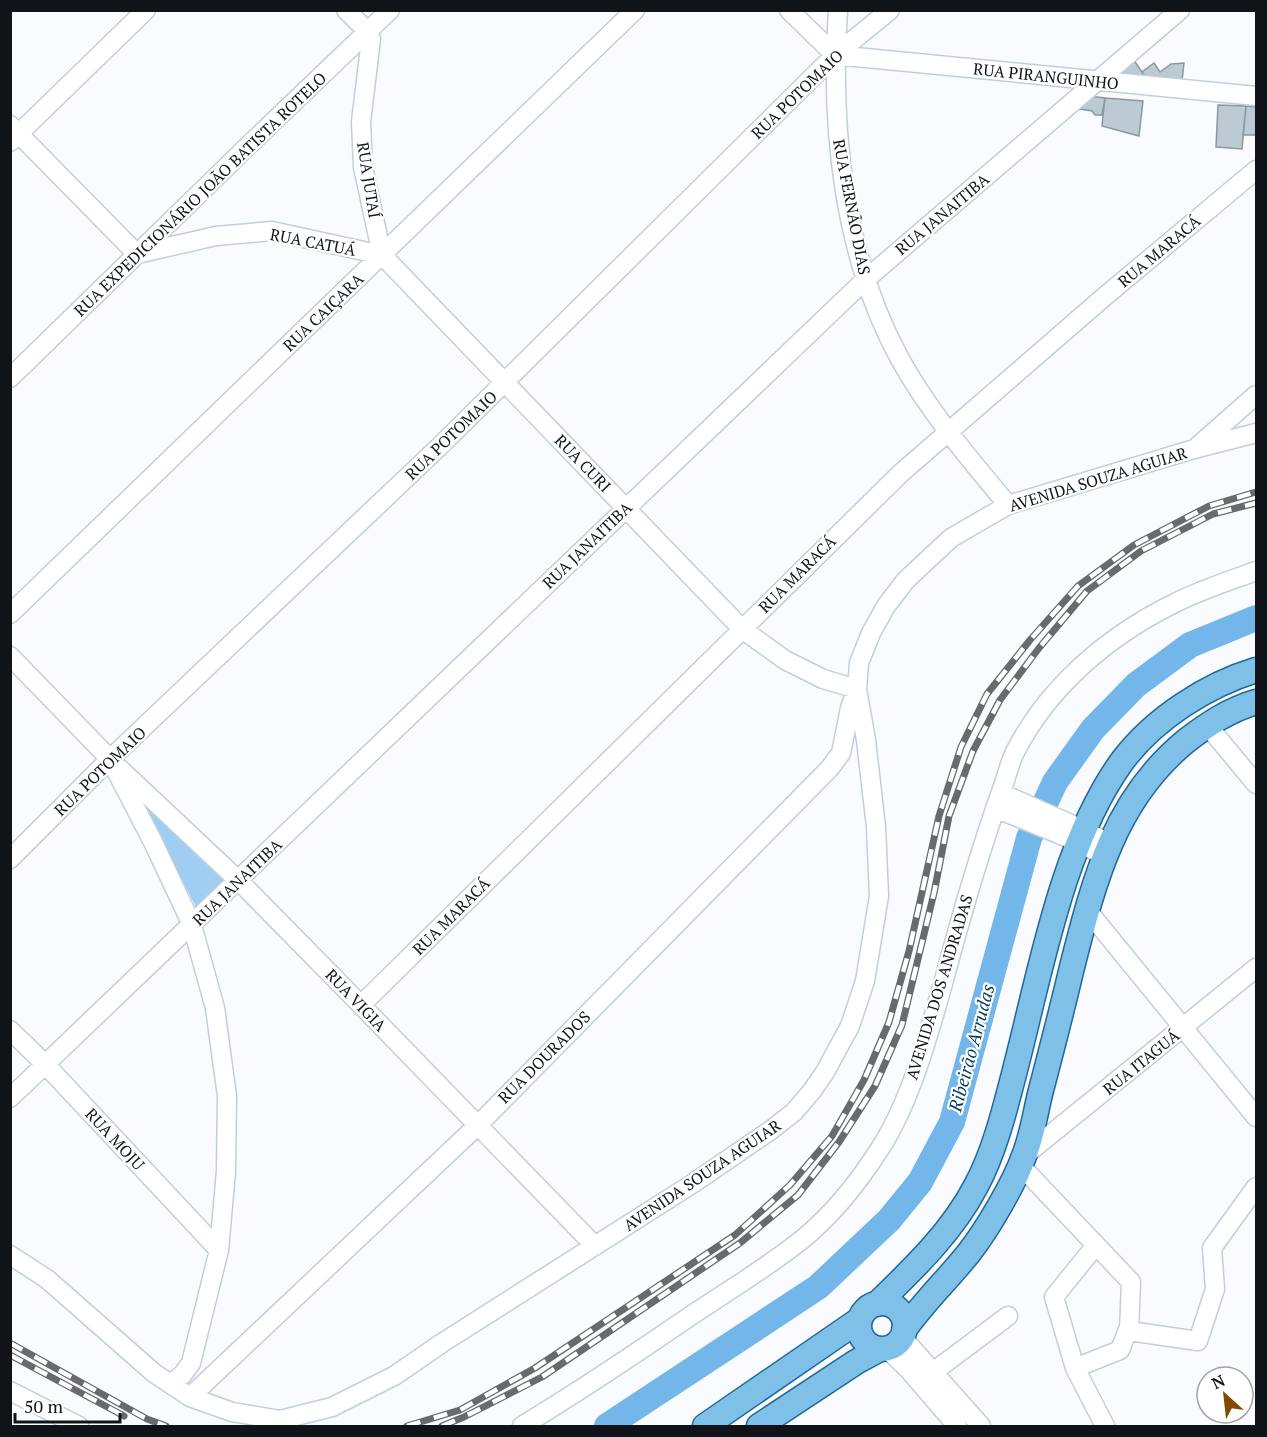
<svg xmlns="http://www.w3.org/2000/svg" width="1267" height="1437" viewBox="0 0 1267 1437" font-family="'PT Serif',serif">
  <style>
    .green { fill: #a0cef2 }
    .lines { fill: none; stroke-linecap: round; stroke-linejoin: round }
    .river { stroke: #73b7ea; stroke-width: 26 }
    .building { fill: #bccad4; stroke: #8b97a1; stroke-width: 1.5 }
    .minor-casing { stroke: #c2cfda; stroke-width: 21 }
    .major-casing { stroke: #216897; stroke-width: 27 }
    .minor { stroke: #fff; stroke-width: 18 }
    .major { stroke: #7fc0e9; stroke-width: 24 }
    .rail-casing { stroke: #676a6e; stroke-width: 7 }
    .rail { stroke: #fff; stroke-width: 4.5; stroke-dasharray: 14; stroke-linecap: butt }
    .labels { text-anchor: middle; stroke-width: 4.5; stroke-linejoin: round; paint-order: stroke }
    .street-label { font-size: 16px; fill: #101418; stroke: #fff }
    .water-label { font-size: 18px; font-style: italic; fill: #043c5d; stroke: #fff }
  </style>
  <rect width="100%" height="100%" fill="#f9fbfe"/>
  <!-- green -->
  <path class="green" d="M144 800 229 880 197 909 163 843Z"/>
  <g class="lines">
    <!-- river -->
    <path class="river" d="M607 1426 818 1287 889 1220 920 1182 952 1122 1029 838 1055 782 1093 729 1136 685 1190 645 1256 618"/>
  </g>
  <!-- building -->
  <path class="building" d="M1133 59 1142 72 1146 78 1118 73Z
    M1154 63 1160 72 1171 64 1184 63 1182 81 1146 78 1142 72Z
    M1088 96 1105 98 1102 115H1095L1092 111 1080 109 1078 106Z
    M1105 98 1143 101 1139 136 1102 126Z
    M1218 105 1246 106 1242 149 1216 147Z
    M1246 106 1256 107V135H1243Z"/>
  <g class="lines">
    <!-- minor casing -->
    <g class="minor-casing">
      <path id="minor" d="M346 10 368 32 371 39 361 122 363 167 382 255
        M789 10 835 55
        M838 10C830 127 843 255 900 359 928 410 971 461 1008 505
        M835 55 1256 96
        M10 125 137 254 216 236 272 231 382 255
        M10 142 146 10
        M10 378 251 143 390 10
        M1198 446 1256 395
        M10 614 635 10
        M10 656 110 759 153 842 192 925 215 1008 227 1096 226 1171 219 1250 191 1363 183 1374 171 1384
        M1207 725 1256 784
        M120 769 239 881 361 1005 595 1246
        M1001 793 1073 825 1109 843
        M995 808 1071 839 1105 856
        M10 859 110 759 440 446 835 55 890 10
        M1087 910 1256 1117
        M361 1005 901 473 1104 297 1256 170
        M10 1030 45 1064 219 1250
        M10 1098 865 280 1180 10
        M1024 1156 1256 968
        M1020 1165 1131 1282 1129 1331 1198 1341 1215 1289 1212 1248 1256 1187
        M1096 1245 1054 1297 1075 1368 1105 1426
        M10 1255 47 1279 154 1373 190 1397 232 1412 280 1420 332 1407 394 1376 442 1343 692 1184 771 1130 794 1112 812 1091 825 1072 850 1026 865 981 879 896 876 827 866 740 857 689 859 663 871 633 886 606 906 580 951 538 1008 505 1194 449 1256 433
        M902 1337 981 1426
        M887 1349 908 1369 957 1426
        M1075 1368 1120 1350 1129 1327
        M933 1372 1008 1316
        M10 1391 79 1426
        M190 1397 478 1125 830 768 841 753 850 708 857 689 823 679 785 660 742 629 382 255
        M522 1426C578 1392 632 1356 686 1319 726 1292 767 1268 804 1238 834 1213 860 1180 881 1147 911 1100 929 1033 944 980 961 916 979 854 1001 792 1006 779 1009 764 1015 752 1048 687 1108 636 1173 604 1200 590 1229 581 1256 571"/>
    </g>
    <!-- major casing -->
    <g class="major-casing">
      <path id="major" d="M859 1326a23 23 0 1 1 46 0a23 23 0 1 1-46 0Z
        M877 1304C914 1268 952 1232 976 1186 995 1151 1006 1105 1016 1066 1041 969 1063 842 1123 760 1155 718 1207 685 1256 670
        M904 1330C923 1303 947 1280 968 1254 987 1230 1014 1184 1024 1156 1032 1136 1035 1115 1040 1094 1051 1052 1062 1010 1072 967 1094 881 1114 800 1186 741 1208 724 1229 710 1256 702
        M705 1426 859 1320
        M759 1426 856 1362 880 1349"/>
    </g>
    <!-- minor -->
    <use href="#minor" class="minor"/>
    <!-- major -->
    <use href="#major" class="major"/>
    <!-- rail casing -->
    <g class="rail-casing">
      <path id="rail" d="M10 1343 147 1419 166 1426
        M10 1355 124 1416
        M407 1426 460 1410 535 1368 735 1235 790 1185 832 1136 864 1080 889 1022 909 951 939 816 961 747 987 694 1030 640 1078 586 1134 545 1209 506 1256 492
        M442 1426 464 1417 542 1377 740 1243 798 1195 839 1142 875 1086 902 1025 934 893 949 816 973 751 1000 700 1039 648 1087 591 1141 551 1213 514 1256 503"/>
    </g>
    <!-- rail -->
    <use href="#rail" class="rail"/>
  </g>
  <g class="labels">
    <!-- street labels -->
    <g class="street-label">
      <text transform="translate(1046 76) rotate(6)" y="6">RUA PIRANGUINHO</text>
      <text transform="translate(797 94) rotate(-44)" y="6">RUA POTOMAIO</text>
      <text transform="translate(369 180) rotate(81)" y="6">RUA JUTAÍ</text>
      <text transform="translate(200 194) rotate(-44)" y="6">RUA EXPEDICIONÁRIO JOÃO BATISTA ROTELO</text>
      <text transform="translate(852 207) rotate(79)" y="6">RUA FERNÃO DIAS</text>
      <text transform="translate(942 214) rotate(-40)" y="6">RUA JANAITIBA</text>
      <text transform="translate(313 242) rotate(11)" y="6">RUA CATUÁ</text>
      <text transform="translate(1159 251) rotate(-40)" y="6">RUA MARACÁ</text>
      <text transform="translate(323 312) rotate(-44)" y="6">RUA CAIÇARA</text>
      <text transform="translate(451 435) rotate(-44)" y="6">RUA POTOMAIO</text>
      <text transform="translate(583 463) rotate(46)" y="6">RUA CURI</text>
      <text transform="translate(1098 479) rotate(-17)" y="6">AVENIDA SOUZA AGUIAR</text>
      <text transform="translate(587 545) rotate(-44)" y="6">RUA JANAITIBA</text>
      <text transform="translate(797 574) rotate(-45)" y="6">RUA MARACÁ</text>
      <text transform="translate(100 771) rotate(-44)" y="6">RUA POTOMAIO</text>
      <text transform="translate(237 882) rotate(-44)" y="6">RUA JANAITIBA</text>
      <text transform="translate(451 916) rotate(-45)" y="6">RUA MARACÁ</text>
      <text transform="translate(939 987) rotate(-73)" y="6">AVENIDA DOS ANDRADAS</text>
      <text transform="translate(356 1000) rotate(46)" y="6">RUA VIGIA</text>
      <text transform="translate(544 1057) rotate(-45)" y="6">RUA DOURADOS</text>
      <text transform="translate(1141 1062) rotate(-39)" y="6">RUA ITAGUÁ</text>
      <text transform="translate(115 1139) rotate(47)" y="6">RUA MOJU</text>
      <text transform="translate(702 1175) rotate(-34)" y="6">AVENIDA SOUZA AGUIAR</text>
    </g>
    <!-- water labels -->
    <g class="water-label">
      <text transform="translate(972 1048) rotate(-75)" y="6">Ribeirão Arrudas</text>
    </g>
  </g>
  <!-- border -->
  <rect width="1267" height="1437" fill="none" stroke="#101418" stroke-width="24"/>
  <!-- north arrow -->
  <g transform="translate(1225 1395) rotate(333)"><circle r="28" fill="#ffffff" stroke="#9fa1a3" stroke-width="1.5"/>
  <path d="M0-4.5L10 22L0 15L-10 22Z" fill="#834a00"/>
  <text y="-9" font-size="16" font-weight="bold" text-anchor="middle" fill="#101418">N</text>
  </g>
  <!-- scale -->
  <path d="M15 1413v9h105v-9" fill="none" stroke="#101418" stroke-width="3"/>
  <text x="24" y="1413" font-size="18" fill="#101418" stroke="#ffffff" stroke-width="4.5" paint-order="stroke">50 m</text>
</svg>
